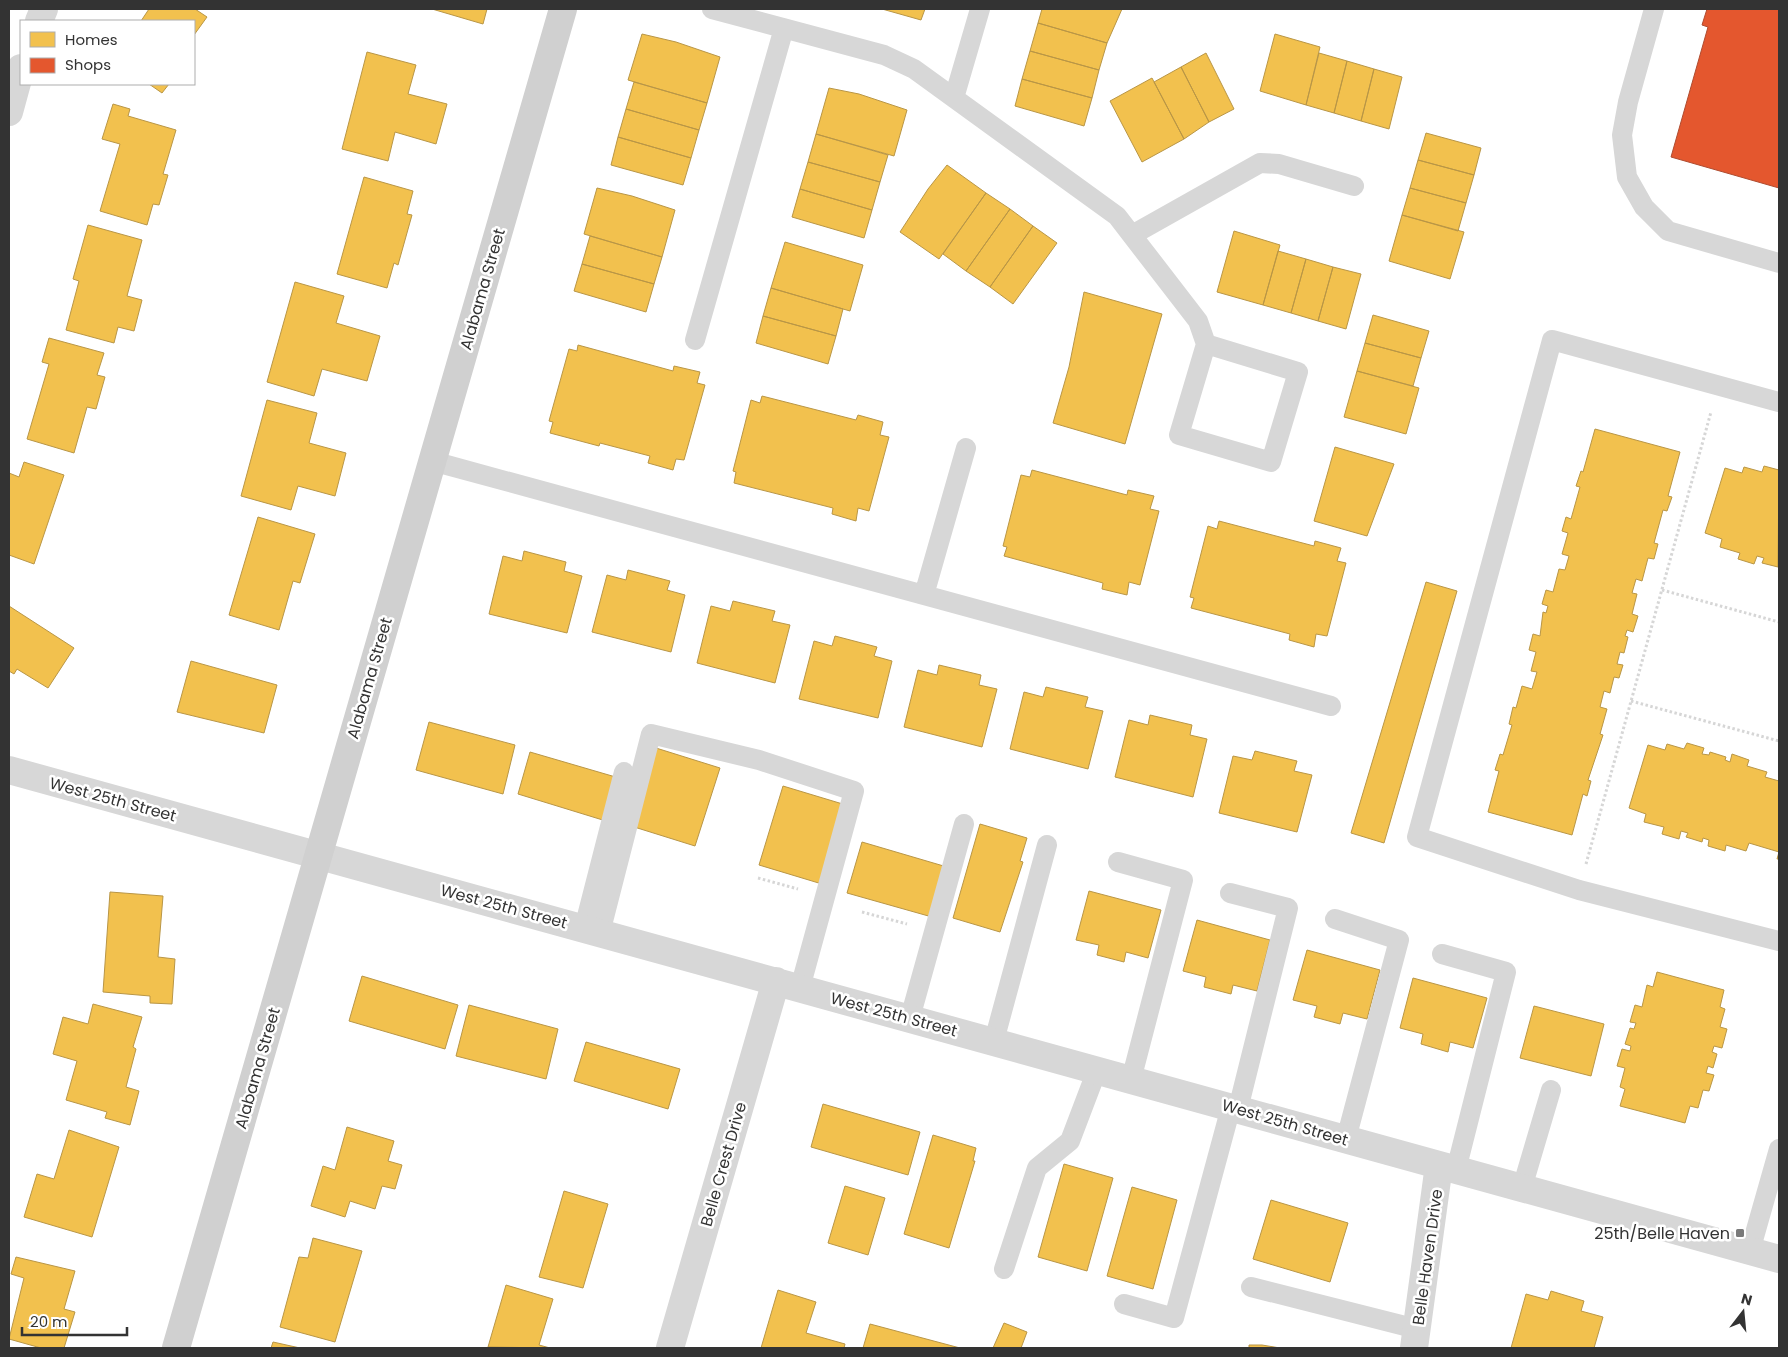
<svg xmlns="http://www.w3.org/2000/svg" width="1788" height="1357" viewBox="0 0 1788 1357" font-family="Poppins,sans-serif">
  <style>
    .homes { fill: #f2c14e; stroke: #b99646 }
    .shops { fill: #e4572e; stroke: #af4c30 }
    .lines { fill: none; stroke-linecap: round; stroke-linejoin: round }
    .path { stroke: #d6d6d6; stroke-width: 3; stroke-dasharray: 2.5 2.5; stroke-linecap: butt }
    .lane { stroke: #d7d7d7; stroke-width: 20 }
    .street { stroke: #d7d7d7; stroke-width: 28 }
    .secondary { stroke: #d0d0d0; stroke-width: 28 }
    .poi-dot { fill: #7a7a7a; stroke: #fff; stroke-width: 2 }
    .labels { text-anchor: middle; stroke-width: 5; stroke-linejoin: round; paint-order: stroke }
    .street-label { font-size: 16px; fill: #333; stroke: #fff }
    .poi-label { font-size: 16px; fill: #333; stroke: #fff; text-anchor: end }
  </style>
  <rect width="100%" height="100%" fill="#fff"/>
  <!-- homes -->
  <path class="homes" d="M149 9H195L207 17 194 35V21H141Z
    M432 9H487L483 24Z
    M882 9H925L921 20Z
    M1042 9H1122L1107 43 1038 23Z
    M1038 23 1107 43 1099 70 1030 51Z
    M642 34 676 42 720 57 707 103 628 80Z
    M1275 34 1320 47 1306 105 1260 91Z
    M1030 51 1099 70 1092 98 1022 79Z
    M367 52 416 65 408 94 447 104 436 144 395 132 388 161 342 149Z
    M1206 53 1234 109 1209 122 1181 67Z
    M1319 53 1347 61 1334 113 1306 105Z
    M1347 61 1374 69 1361 121 1334 113Z
    M1181 67 1209 122 1184 139 1154 82Z
    M1374 69 1402 77 1389 129 1361 121Z
    M1152 78 1184 139 1142 162 1110 101Z
    M1022 79 1092 98 1084 126 1015 106Z
    M634 82 707 103 699 130 626 109Z
    M149 84H169L162 93Z
    M829 88 859 94 907 110 894 156 816 134Z
    M113 104 130 109 128 116 176 130 163 174 168 175 159 205 153 204 147 225 100 211 120 144 102 139Z
    M626 109 699 130 691 158 618 137Z
    M1426 133 1481 148 1474 175 1418 160Z
    M816 134 888 155 880 182 808 162Z
    M618 137 691 158 683 185 611 165Z
    M1418 160 1474 175 1466 203 1410 188Z
    M808 162 880 182 872 210 800 189Z
    M947 165 986 193 939 259 900 232 928 189Z
    M364 177 413 191 407 214 412 215 398 265 394 263 387 288 337 274Z
    M597 188 632 196 675 210 662 257 584 234Z
    M1410 188 1466 203 1458 231 1402 215Z
    M800 189 872 210 864 238 792 217Z
    M986 193 1010 209 966 271 943 254Z
    M1010 209 1033 226 990 287 966 271Z
    M1402 215 1464 232 1450 279 1389 261Z
    M88 225 142 240 127 296 142 300 134 331 118 327 114 343 66 330 79 281 73 279Z
    M1033 226 1057 243 1013 304 990 287Z
    M1234 231 1280 245 1263 305 1217 292Z
    M590 236 662 257 654 284 582 264Z
    M785 242 863 265 850 311 771 288Z
    M1278 251 1306 259 1291 313 1263 305Z
    M1306 259 1333 267 1318 321 1291 313Z
    M582 264 654 284 646 312 574 291Z
    M1333 267 1361 274 1346 329 1318 321Z
    M295 282 344 296 336 323 380 336 367 381 322 369 314 396 267 382Z
    M771 288 843 309 836 336 763 316Z
    M1084 292 1162 314 1125 444 1053 423 1069 367Z
    M1373 315 1429 331 1421 358 1365 343Z
    M763 316 836 336 828 364 756 343Z
    M49 338 104 353 97 375 105 377 96 409 87 407 74 453 27 439 49 364 42 362Z
    M1365 343 1421 358 1413 386 1357 371Z
    M578 345 673 371 674 366 700 372 697 383 705 385 684 460 676 459 673 470 648 463 650 456 600 443 599 446 550 433 553 422 549 421 569 349 577 351Z
    M1357 371 1419 388 1406 434 1344 417Z
    M762 396 856 420 858 415 883 422 880 435 889 437 869 511 858 508 856 521 832 514 833 508 734 483 736 472 733 471 751 400 760 403Z
    M267 400 317 413 309 443 346 453 335 496 298 486 291 510 241 496Z
    M1595 429 1680 452 1668 496 1672 497 1667 511 1663 510 1654 543 1658 544 1654 559 1648 558 1642 581 1636 579 1632 593 1637 594 1632 614 1638 616 1633 632 1627 630 1625 636 1628 637 1624 653 1620 652 1617 664 1623 665 1619 678 1614 677 1610 693 1604 691 1600 707 1607 709 1600 734 1603 735 1588 780 1591 781 1587 796 1583 794 1572 835 1488 812 1499 771 1495 770 1500 754 1503 755 1512 725 1509 724 1513 707 1516 708 1522 686 1532 689 1537 672 1531 671 1536 652 1529 650 1533 634 1540 636 1543 612 1546 613 1548 606 1542 604 1546 590 1553 592 1559 569 1565 570 1569 556 1562 554 1568 533 1562 531 1566 517 1571 519 1580 487 1576 486 1581 471 1583 472Z
    M1335 447 1394 464 1367 536 1314 521Z
    M24 462 64 475 34 564 9 555V473L19 477Z
    M1764 466 1779 470 1778 567 1762 563 1764 558 1757 556 1754 564 1738 559 1740 553 1720 547 1722 539 1705 533 1725 468 1742 473 1744 467 1762 472Z
    M1032 470 1127 495 1128 490 1154 496 1150 509 1159 511 1140 585 1129 582 1127 595 1102 589 1103 583 1004 556 1007 547 1003 546 1021 475 1030 477Z
    M258 517 315 534 300 583 293 581 279 630 229 615Z
    M1219 521 1314 546 1315 541 1341 548 1337 561 1346 563 1327 636 1316 634 1314 647 1289 640 1290 634 1191 608 1194 598 1190 597 1208 526 1217 529Z
    M524 551 566 562 564 571 582 576 567 633 489 614 503 556 522 561Z
    M628 570 670 581 667 590 685 595 671 652 592 632 607 575 626 580Z
    M1426 582 1457 591 1384 843 1351 833Z
    M733 601 775 611 772 621 790 625 775 683 697 663 711 606 730 611Z
    M9 606 74 648 48 688 17 669 14 674 9 671Z
    M835 636 877 647 874 656 892 661 878 718 799 699 814 641 832 646Z
    M191 661 277 685 264 733 177 712Z
    M939 665 981 675 979 685 997 689 982 747 904 727 918 670 937 675Z
    M1046 687 1088 697 1085 707 1103 711 1088 769 1010 749 1024 692 1043 697Z
    M1150 715 1192 725 1190 735 1207 739 1193 797 1115 777 1129 720 1148 725Z
    M429 722 515 745 503 794 416 770Z
    M1687 743 1704 748 1702 754 1709 755 1710 752 1726 757 1725 760 1730 762 1732 754 1749 760 1747 766 1767 772 1765 777 1779 781V859H1777L1779 852 1749 843 1746 851 1726 845 1725 851 1708 846 1709 840 1703 838 1702 842 1686 837 1688 833 1681 831 1679 839 1662 834 1664 827 1644 822 1646 814 1629 808 1648 745 1665 750 1667 744 1684 749Z
    M656 748 720 768 695 846 631 826Z
    M1255 751 1297 761 1294 771 1312 775 1297 832 1219 813 1233 756 1252 760Z
    M530 752 619 778 606 821 518 794Z
    M783 786 846 805 822 884 759 865Z
    M980 824 1027 838 1020 861 1023 862 1000 932 953 918Z
    M862 842 947 867 932 917 847 893Z
    M1089 891 1161 910 1148 958 1126 952 1124 962 1097 955 1099 945 1076 940Z
    M110 892 163 896 158 957 175 959 172 1004 150 1003V996L103 992Z
    M1197 920 1270 940 1257 991 1233 985 1231 994 1204 987 1206 977 1183 971Z
    M1307 950 1380 970 1367 1019 1343 1013 1340 1024 1314 1017 1317 1006 1293 1000Z
    M1657 972 1724 990 1720 1007 1725 1009 1720 1027 1727 1029 1722 1048 1714 1046 1712 1052 1717 1054 1713 1068 1708 1066 1706 1073 1714 1075 1709 1091 1703 1090 1698 1108 1690 1106 1685 1123 1620 1106 1625 1089 1620 1087 1625 1068 1617 1066 1622 1049 1630 1051 1631 1046 1625 1044 1630 1028 1634 1029 1636 1023 1630 1022 1635 1005 1642 1007 1647 985 1653 987Z
    M362 976 458 1005 445 1049 349 1021Z
    M1413 978 1487 998 1473 1048 1450 1042 1448 1052 1421 1044 1423 1034 1400 1028Z
    M93 1004 142 1017 133 1047 136 1049 126 1087 139 1091 130 1125 105 1118 107 1112 66 1100 77 1061 53 1054 63 1017 88 1024Z
    M469 1005 558 1029 546 1079 456 1056Z
    M1534 1006 1604 1024 1591 1076 1520 1058Z
    M586 1042 680 1069 668 1109 574 1081Z
    M823 1104 920 1132 908 1175 811 1147Z
    M347 1127 394 1141 388 1161 402 1165 395 1189 382 1186 375 1209 350 1201 345 1217 311 1206 323 1166 335 1170Z
    M69 1130 119 1147 92 1237 24 1217 37 1174 54 1179Z
    M933 1135 976 1148 973 1161H975L949 1248 904 1234Z
    M1064 1164 1113 1178 1087 1271 1038 1257Z
    M845 1186 885 1198 868 1255 828 1243Z
    M1132 1187 1177 1200 1153 1289 1107 1276Z
    M564 1191 608 1204 583 1288 539 1277Z
    M1271 1200 1348 1223 1330 1282 1253 1259Z
    M313 1238 362 1251 335 1342 280 1327 299 1257 308 1258Z
    M16 1257 75 1271 64 1309 75 1312 64 1348H41L9 1339 24 1278 11 1274Z
    M506 1285 553 1299 539 1345 550 1348 488 1347Z
    M778 1290 816 1302 806 1333 845 1344 844 1348H761Z
    M1551 1291 1584 1301 1581 1311 1603 1317 1594 1348H1511L1526 1294 1548 1300Z
    M1004 1323 1027 1332 1021 1348H993Z
    M870 1324 960 1348H863Z
    M273 1342 300 1348H271Z
    M1249 1345H1262L1280 1348H1249Z"/>
  <!-- shops -->
  <path class="shops" d="M1707 9H1779V188L1671 157 1708 27 1702 25Z"/>
  <g class="lines">
    <!-- path -->
    <path class="path" d="M1662 590 1779 622
      M1631 701 1779 741
      M1586 864 1711 412
      M758 878 798 889
      M862 912 907 924"/>
    <!-- lane -->
    <path class="lane" d="M712 9 884 55 914 69 1117 216 1198 321 1206 344 1179 435 1271 462 1298 372 1206 344
      M1654 9 1628 102 1622 135 1627 177 1644 207 1668 231 1779 263
      M954 98 980 9
      M1132 235 1260 163 1279 164 1354 186
      M695 340 784 28
      M1779 402 1552 340 1417 837 1579 890 1779 941
      M432 461 1331 706
      M924 595 966 448
      M1118 862 1183 880 1131 1080
      M1230 893 1288 908 1238 1109
      M1335 919 1399 940 1346 1139
      M584 928 624 772
      M600 933 651 734 759 760 854 791 800 988
      M1442 954 1506 972 1456 1170
      M910 1018 964 824
      M994 1041 1047 845
      M1522 1188 1551 1090
      M1750 1251 1779 1149
      M1004 1269 1037 1168 1070 1141 1097 1070
      M1251 1287 1417 1329
      M1124 1304 1174 1318 1231 1107"/>
    <!-- street -->
    <path class="street" d="M39 21 44 9
      M9 112 21 68
      M9 770 1779 1259
      M670 1348 776 981
      M1414 1348 1439 1165"/>
    <!-- secondary -->
    <path class="secondary" d="M176 1348 563 9"/>
  </g>
  <!-- markers -->
  <rect class="poi-dot" x="1735" y="1228" width="10" height="10" rx="2.5"/>
  <g class="labels">
    <!-- street labels -->
    <g class="street-label">
      <text transform="translate(482 289) rotate(-74)" y="6">Alabama Street</text>
      <text transform="translate(369 678) rotate(-74)" y="6">Alabama Street</text>
      <text transform="translate(113 799) rotate(15)" y="6">West 25th Street</text>
      <text transform="translate(504 906) rotate(15)" y="6">West 25th Street</text>
      <text transform="translate(894 1014) rotate(15)" y="6">West 25th Street</text>
      <text transform="translate(257 1068) rotate(-74)" y="6">Alabama Street</text>
      <text transform="translate(1285 1122) rotate(16)" y="6">West 25th Street</text>
      <text transform="translate(723 1164) rotate(-74)" y="6">Belle Crest Drive</text>
      <text transform="translate(1427 1257) rotate(-82)" y="6">Belle Haven Drive</text>
    </g>
    <!-- poi labels -->
    <g class="poi-label">
      <text x="1730" y="1239">25th/Belle Haven</text>
    </g>
  </g>
  <!-- border -->
  <rect width="1788" height="1357" fill="none" stroke="#333333" stroke-width="20"/>
  <!-- legend -->
  <rect x="20" y="20" width="175" height="65" fill="#ffffff" stroke="#adadad"/>
  <rect x="30" y="32" width="25" height="15" fill="#f2c14e" stroke="#adadad"/>
  <text x="65" y="45" font-size="15" fill="#333333">Homes</text>
  <rect x="30" y="58" width="25" height="15" fill="#e4572e" stroke="#adadad"/>
  <text x="65" y="70" font-size="15" fill="#333333">Shops</text>
  <!-- north arrow -->
  <g transform="translate(1743 1312) rotate(16)" stroke="#ffffff" stroke-width="4" paint-order="stroke">
  <path d="M0-4L9 19L0 12L-9 19Z" fill="#333333"/>
  <text y="-8" font-size="14" font-weight="bold" text-anchor="middle" fill="#333333">N</text>
  </g>
  <!-- scale -->
  <path d="M22 1327v8h105v-8" fill="none" stroke="#333333" stroke-width="2.5"/>
  <text x="30" y="1327" font-size="15" fill="#333333" stroke="#ffffff" stroke-width="4" paint-order="stroke">20 m</text>
</svg>
